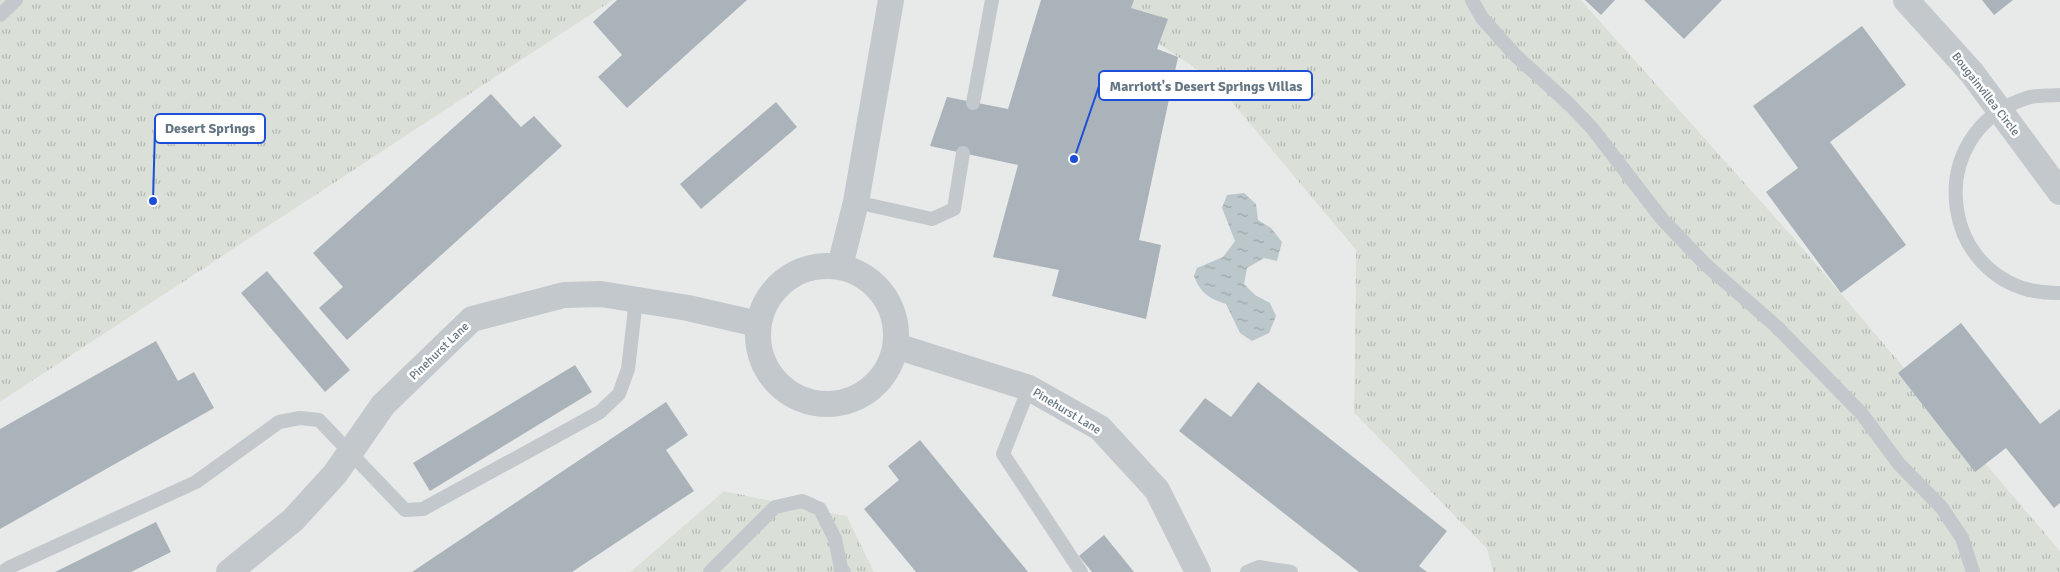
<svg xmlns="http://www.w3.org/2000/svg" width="2060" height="572" viewBox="0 0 2060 572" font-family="Signika,sans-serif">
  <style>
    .built { fill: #e8e9e9 }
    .grass { fill: url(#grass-tufts) }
    .water { fill: url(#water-ripples) }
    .building { fill: #aab3b9 }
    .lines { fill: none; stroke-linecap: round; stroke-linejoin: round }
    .service { stroke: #c3c8cc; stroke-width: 14 }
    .minor { stroke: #c3c8cc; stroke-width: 26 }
    .labels { text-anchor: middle; stroke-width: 5; stroke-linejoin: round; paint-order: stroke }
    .street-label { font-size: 12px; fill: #657683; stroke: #fff }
    .leader { fill: none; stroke: #1d4ed8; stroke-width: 2 }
    .callout-dot { fill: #1d4ed8; stroke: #fff; stroke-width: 2 }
    .callout { fill: #fff; stroke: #1d4ed8; stroke-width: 2 }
    .callout-label { font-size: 14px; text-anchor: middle; font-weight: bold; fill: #657683 }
  </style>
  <defs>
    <pattern id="grass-tufts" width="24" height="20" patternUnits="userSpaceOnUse" patternTransform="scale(1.25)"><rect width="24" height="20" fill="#dadfd7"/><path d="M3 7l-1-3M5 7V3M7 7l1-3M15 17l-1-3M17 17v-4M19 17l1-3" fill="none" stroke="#b4b9b4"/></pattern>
    <pattern id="water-ripples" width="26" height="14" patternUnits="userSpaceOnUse" patternTransform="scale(1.25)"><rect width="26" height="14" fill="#bbc7cb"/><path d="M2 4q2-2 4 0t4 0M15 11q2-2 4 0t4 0" fill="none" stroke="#9ca6aa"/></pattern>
  </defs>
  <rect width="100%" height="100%" fill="#fafaf8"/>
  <!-- built -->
  <path class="built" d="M613 0H1094L1214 81 1356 250 1354 413 1487 549 1493 572H874L847 516 724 491 630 572H0V402Z
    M1581 0H2060V551L1793 237Z"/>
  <!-- grass -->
  <path class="grass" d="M0 0H613L0 402Z
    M1094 0H1581L1793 237 2060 551V572H1493L1487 549 1354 413 1356 250 1214 81Z
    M724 491 847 516 874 572H630Z"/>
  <!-- water -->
  <path class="water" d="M1244 193 1256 204 1258 220 1271 228 1282 242 1277 261 1264 258 1247 268 1244 284 1255 295 1270 303 1276 316 1269 333 1252 341 1240 333 1226 304C1209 298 1201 294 1194 276L1197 268 1223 257 1235 241 1222 208 1227 195Z"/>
  <!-- building -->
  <path class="building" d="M617 0H747L627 108 598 77 622 55 593 22Z
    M1041 0H1134L1131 8 1168 19 1157 49 1178 57 1139 240 1161 245 1146 319 1052 296 1059 270 993 257 1018 165 930 146 947 97 1008 109Z
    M1585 0H1615L1601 15Z
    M1644 0H1722L1684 39Z
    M1982 0H2013L1994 15Z
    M1862 26 1906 85 1830 142 1906 245 1841 293 1766 192 1798 168 1753 106Z
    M491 94 521 127 534 116 562 146 347 340 319 308 343 287 313 253Z
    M776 102 797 127 701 209 680 184Z
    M267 271 350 370 325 392 241 293Z
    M1961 323 2040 424 2060 409V503L2054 508 2006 448 1975 472 1898 373Z
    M156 341 178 381 194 372 214 408 0 529V429Z
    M575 365 592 392 430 491 413 463Z
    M1258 382 1447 531 1419 566 1427 572H1359L1179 431 1205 398 1231 417Z
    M666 402 688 435 666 450 694 491 572 572H412Z
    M920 440 1028 572H916L864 509 899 480 888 466Z
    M156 522 171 552 131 572H55Z
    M1104 535 1134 572H1092L1079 556Z"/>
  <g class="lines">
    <!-- service -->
    <path class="service" d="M1472 0 1482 18 1515 55 1568 103 1592 128 1662 219 1706 265 1776 326 1862 414 1899 464 1942 508 1962 538 1973 572
      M0 15 16 0
      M2060 95C2050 96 2039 95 2030 97 1915 131 1940 296 2060 293
      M973 103 992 0
      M856 202 932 219 954 209 963 153
      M1029 388 1003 454 1081 572
      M3 572 10 567 196 482 279 422 300 418 319 420 405 510 423 509 600 412 619 394 628 369 636 300
      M710 572 775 507 802 501 820 509 835 539 841 568 844 572
      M1247 572 1259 567 1291 572"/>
    <!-- minor -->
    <path class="minor" d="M1906 0 1972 73 2060 192
      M758 335a69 69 0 1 1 138 0a69 69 0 1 1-138 0Z
      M840 266 856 202 891 0
      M896 346 1029 388 1100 428 1157 490 1198 572
      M229 572 293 520 335 474 383 405 472 319 564 295 601 294 688 308 758 324"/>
  </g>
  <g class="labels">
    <!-- street labels -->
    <g class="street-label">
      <text transform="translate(1986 94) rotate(52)" y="4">Bougainvillea Circle</text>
      <text transform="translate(439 351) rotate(-44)" y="4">Pinehurst Lane</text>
      <text transform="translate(1067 411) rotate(31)" y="4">Pinehurst Lane</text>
    </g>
  </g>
  <!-- callouts -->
  <path class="leader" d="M1074 159L1099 86M153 201L155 128"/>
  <g class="callout-dot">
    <circle cx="1074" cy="159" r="5"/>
    <circle cx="153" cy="201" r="5"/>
  </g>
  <g class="callout">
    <rect x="1099" y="71" width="213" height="29" rx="5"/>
    <rect x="155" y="114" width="110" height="29" rx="5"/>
  </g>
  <g class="callout-label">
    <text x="1206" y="91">Marriott's Desert Springs Villas</text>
    <text x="210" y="133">Desert Springs</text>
  </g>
</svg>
